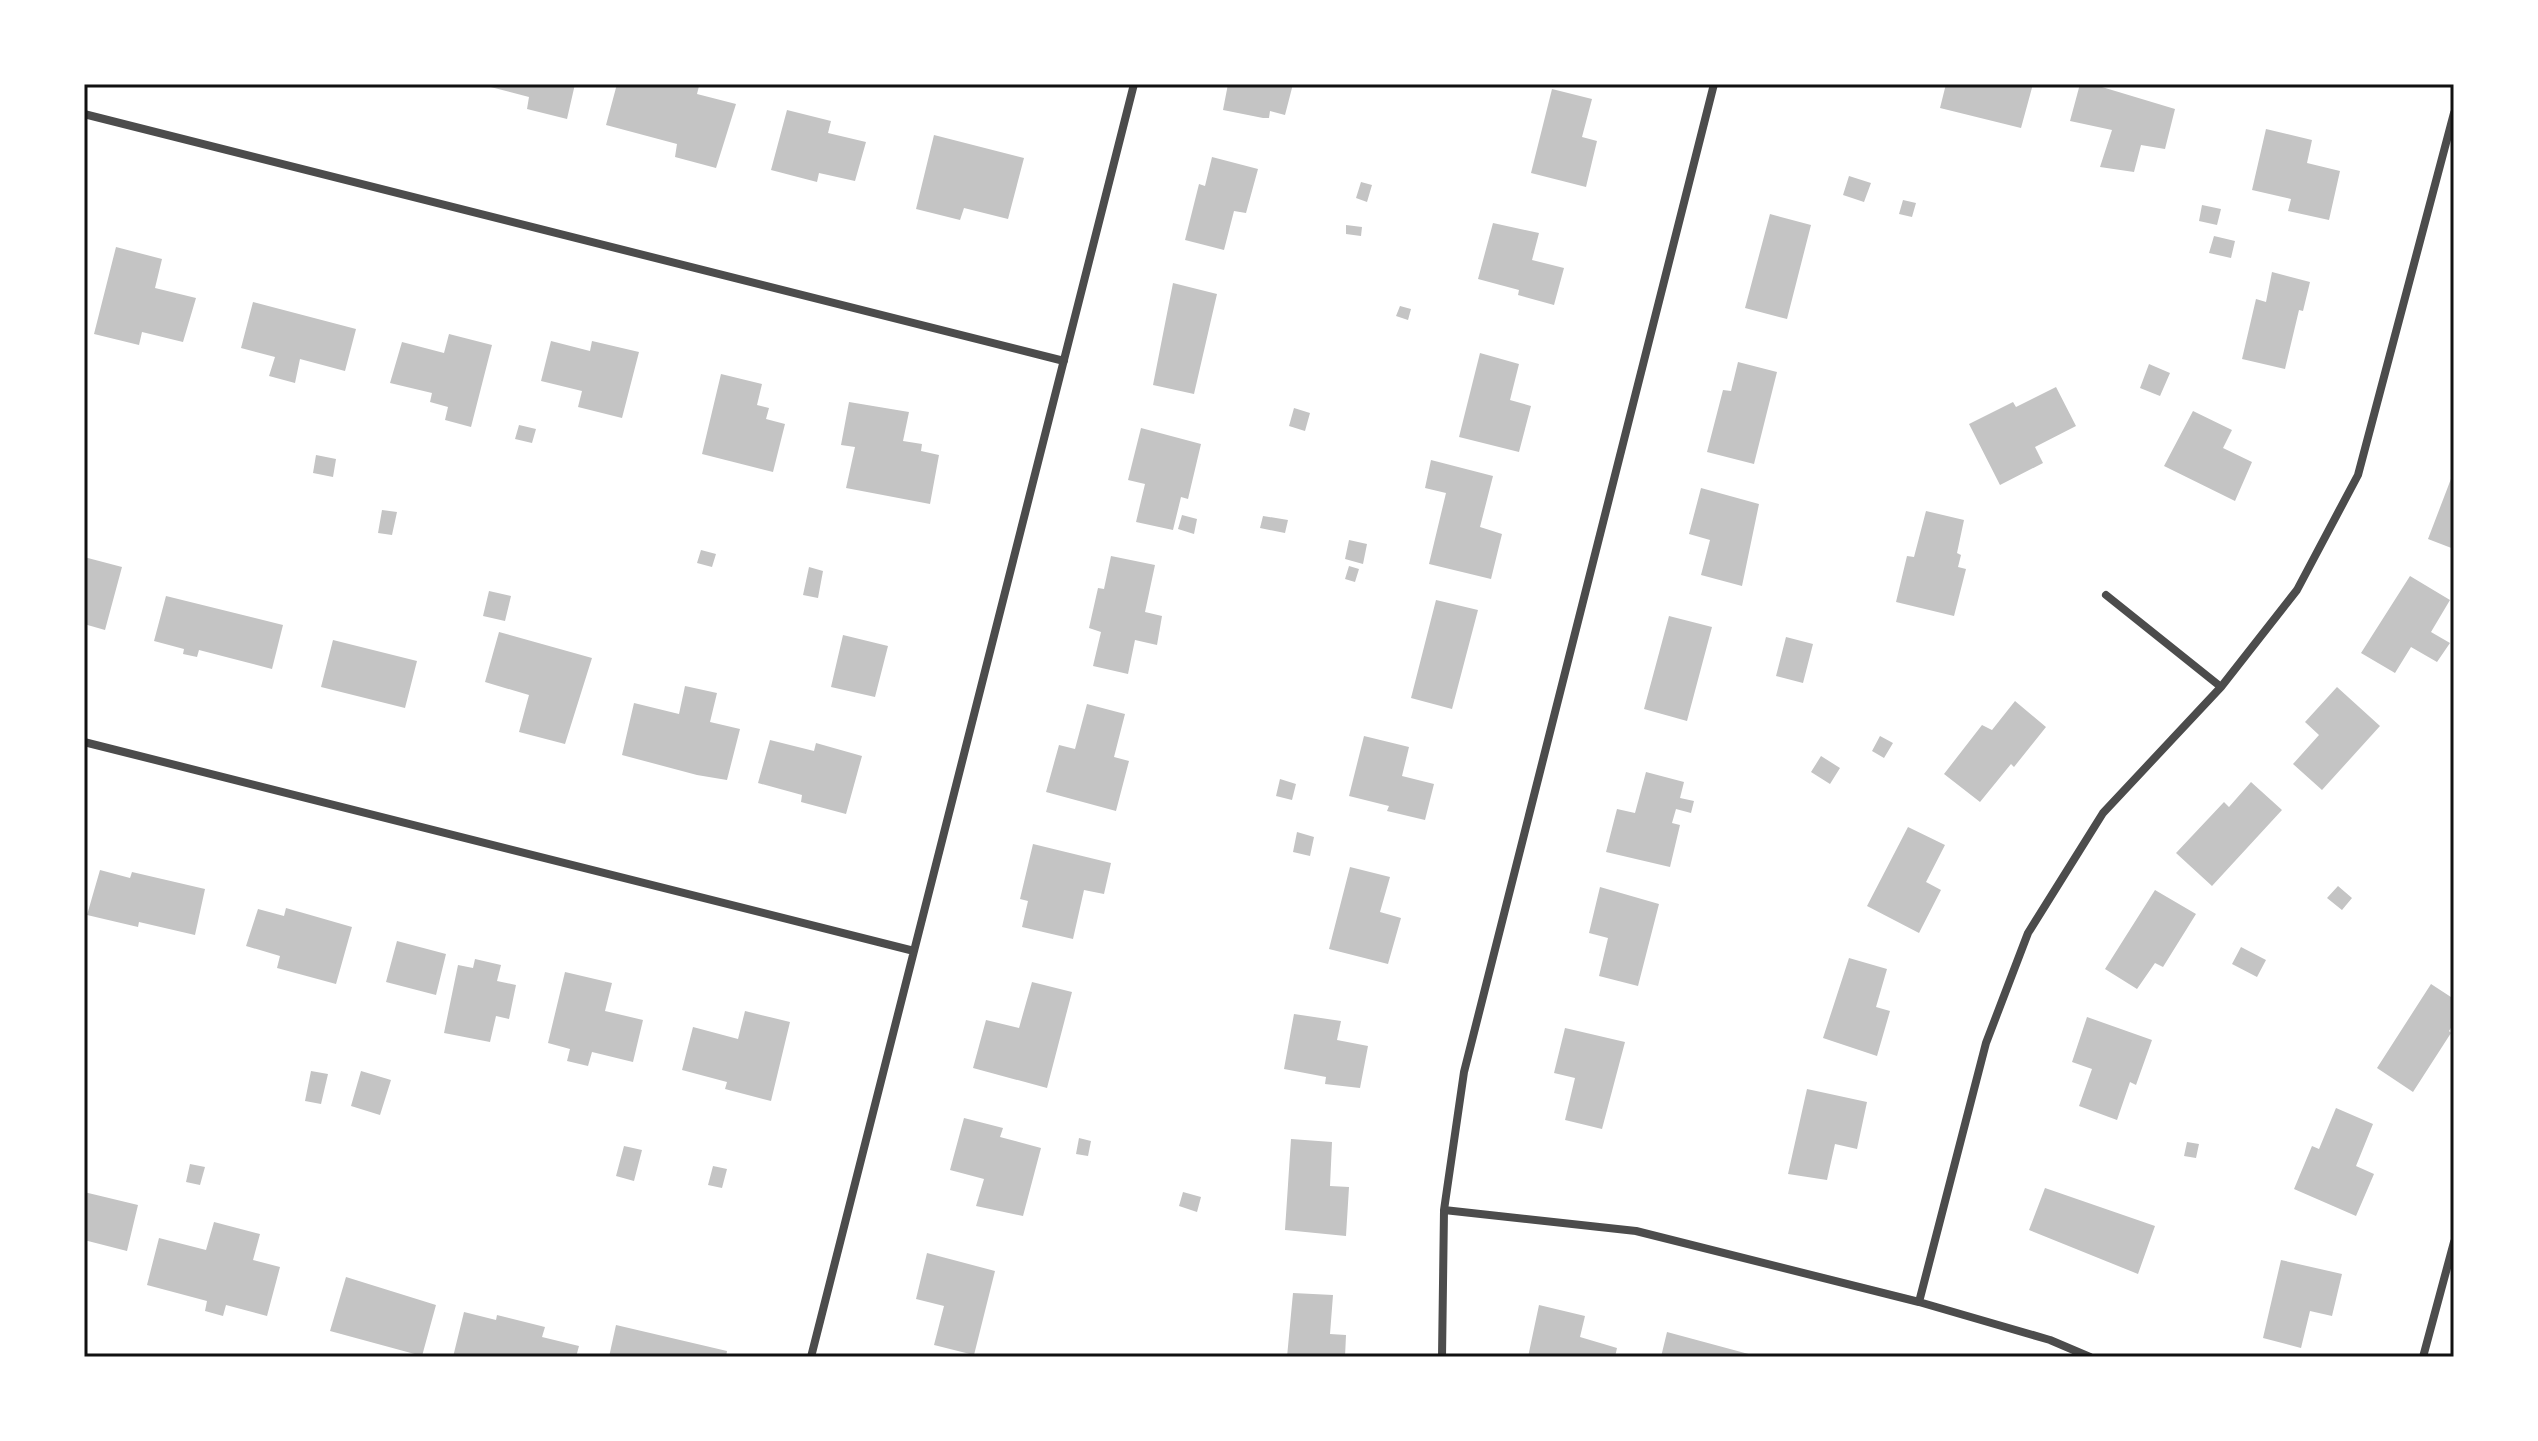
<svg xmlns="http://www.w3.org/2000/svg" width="2538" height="1441" viewBox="0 0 2538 1441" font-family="Jost,sans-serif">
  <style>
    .building { fill: #c4c4c4 }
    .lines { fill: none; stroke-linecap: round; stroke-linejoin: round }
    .minor { stroke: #4c4c4c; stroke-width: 8 }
    .neatline { fill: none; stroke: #111; stroke-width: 3 }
  </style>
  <rect width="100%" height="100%" fill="#fff"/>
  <!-- building -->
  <path class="building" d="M479 84H575L567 119 527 109 529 97Z
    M617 84H689L699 86 697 94 736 104 716 168 675 157 677 144 606 125Z
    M1228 84H1293L1285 115 1270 111 1269 118H1263L1223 110Z
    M1946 84H2033L2021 128 1940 108Z
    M2080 84H2092L2175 109 2165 149 2141 145 2134 172 2100 167 2112 130 2070 121Z
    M1552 89 1592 99 1582 137 1597 141 1586 187 1531 173Z
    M787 110 831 121 828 133 866 142 855 181 819 173 817 182 771 170Z
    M2266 129 2312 140 2307 163 2340 171 2329 220 2288 211 2291 199 2252 190Z
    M934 135 1024 158 1008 219 964 208 960 220 916 209Z
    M1212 157 1258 169 1246 213 1234 211 1224 250 1185 240 1199 184 1205 186Z
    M1849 176 1871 183 1864 202 1843 195Z
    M1361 182 1372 185 1367 202 1356 198Z
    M1903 200 1916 203 1912 217 1899 214Z
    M2202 205 2221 209 2217 225 2199 221Z
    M1770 214 1811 225 1787 319 1745 308Z
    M1493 223 1539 233 1532 260 1564 268 1554 305 1518 295 1519 290 1478 279Z
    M1346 225 1362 227 1361 236 1346 234Z
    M2214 236 2235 241 2231 258 2209 253Z
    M116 247 162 259 155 288 196 298 183 342 142 332 139 345 94 334Z
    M2272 272 2310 282 2303 311 2299 310 2285 369 2242 359 2256 299 2266 302Z
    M1173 283 1217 294 1194 394 1153 385Z
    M253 302 356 329 345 371 300 359 295 383 269 376 275 357 241 348Z
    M1400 306 1411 309 1408 320 1396 316Z
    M449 334 492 345 471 427 445 420 448 407 430 402 432 393 390 383 402 342 444 353Z
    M551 341 590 351 592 341 639 352 622 418 578 407 582 391 541 381Z
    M1480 353 1519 364 1510 400 1531 406 1519 452 1459 437Z
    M1738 362 1777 372 1754 464 1707 452 1723 390 1731 391Z
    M2149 364 2170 373 2160 396 2140 388Z
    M721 374 762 384 757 405 769 408 766 419 785 424 773 472 702 454Z
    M2056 387 2076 426 2035 447 2043 463 2000 485 1969 424 2013 402 2016 407Z
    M849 402 909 412 903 441 922 444 921 451 939 455 930 504 846 488 855 447 841 445Z
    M1294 408 1310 413 1305 431 1289 426Z
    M2193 411 2232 430 2223 448 2252 462 2235 501 2164 466Z
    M519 425 536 429 532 443 515 439Z
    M1141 428 1201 444 1188 499 1181 497 1173 530 1136 522 1145 484 1128 480Z
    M316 455 336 459 333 477 313 473Z
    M1431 460 1493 476 1480 527 1502 534 1491 579 1429 564 1446 493 1425 488Z
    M2454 471V549L2428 539Z
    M1701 488 1759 504 1742 586 1701 575 1710 540 1689 534Z
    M382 510 397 512 392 535 378 533Z
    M1926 511 1964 520 1957 553 1961 555 1958 567 1966 569 1954 616 1896 602 1907 556 1914 557Z
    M1182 515 1197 519 1194 534 1178 529Z
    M1263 516 1288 520 1285 533 1260 528Z
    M1349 540 1367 544 1363 564 1345 559Z
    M701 550 716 554 712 567 697 563Z
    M1111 556 1155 565 1145 612 1162 616 1157 645 1135 640 1128 674 1093 666 1101 632 1089 628 1098 588 1104 589Z
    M84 557 122 567 105 630 84 624Z
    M1349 566 1359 569 1355 582 1345 579Z
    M809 567 823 571 818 598 803 595Z
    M2410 576 2450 600 2431 632 2450 643 2437 662 2411 647 2395 673 2361 653Z
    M489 591 511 596 505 621 483 616Z
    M166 596 283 625 272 669 199 650 197 657 183 654 184 649 154 641Z
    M1436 600 1478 610 1452 709 1411 698Z
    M1669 616 1712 627 1687 721 1644 709Z
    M499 632 592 658 565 744 519 732 529 695 485 682Z
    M843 635 888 646 875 697 831 687Z
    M1786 637 1813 644 1803 683 1776 676Z
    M333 640 417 661 405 708 321 687Z
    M685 686 717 693 710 722 740 729 727 780 697 775 622 755 634 703 679 714Z
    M2337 687 2380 726 2322 790 2293 764 2319 735 2305 722Z
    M2015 701 2046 727 2014 767 2011 764 1980 802 1944 774 1982 725 1992 730Z
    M1087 704 1125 714 1114 757 1129 761 1116 811 1046 792 1059 745 1075 749Z
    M1364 736 1409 747 1402 776 1434 784 1425 820 1387 811 1389 806 1349 796Z
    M1880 736 1893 743 1884 758 1872 751Z
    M770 740 814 751 816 743 862 756 846 814 801 802 802 795 758 783Z
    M1821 756 1840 768 1830 784 1811 772Z
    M1646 772 1684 782 1680 798 1694 801 1691 813 1676 809 1672 823 1680 825 1670 867 1606 852 1617 809 1635 813Z
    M1280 779 1296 784 1292 800 1276 796Z
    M2251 782 2282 810 2212 886 2176 853 2224 802 2229 807Z
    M1908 827 1945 845 1926 882 1941 890 1919 933 1867 906Z
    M1297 832 1314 837 1310 856 1293 852Z
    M1033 844 1111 863 1104 894 1084 890 1073 939 1022 927 1028 901 1020 899Z
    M1350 867 1390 877 1380 912 1401 918 1388 964 1329 949Z
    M100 870 130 878 132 872 205 889 195 935 139 922 138 927 87 915Z
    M2338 886 2352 898 2342 910 2327 898Z
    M1600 887 1659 904 1638 986 1599 976 1608 938 1589 933Z
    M2155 890 2196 914 2163 967 2155 963 2137 989 2105 969Z
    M286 908 352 927 336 984 277 968 280 956 246 946 258 909 284 916Z
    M397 941 446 954 436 995 386 982Z
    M2241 947 2266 960 2257 977 2232 964Z
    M1849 958 1887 969 1876 1007 1890 1011 1877 1056 1823 1038Z
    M475 959 501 965 497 981 516 985 509 1019 496 1016 490 1042 444 1033 458 965 473 968Z
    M565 972 612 983 605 1011 643 1020 633 1062 592 1052 588 1066 567 1061 570 1049 548 1043Z
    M1032 982 1072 992 1047 1088 973 1068 986 1020 1019 1028Z
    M2431 984 2454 999V1023L2449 1031 2451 1033 2413 1092 2377 1068Z
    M745 1011 790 1022 771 1101 725 1089 727 1082 682 1070 693 1027 738 1039Z
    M1294 1014 1341 1021 1337 1040 1368 1046 1360 1088 1325 1084 1326 1077 1284 1069Z
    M2087 1017 2152 1040 2136 1085 2130 1082 2117 1120 2079 1106 2092 1069 2072 1062Z
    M1565 1028 1625 1042 1602 1129 1565 1120 1575 1078 1554 1073Z
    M311 1071 328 1074 321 1104 305 1101Z
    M361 1071 391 1080 380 1115 351 1106Z
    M1807 1089 1867 1102 1857 1149 1835 1144 1827 1180 1788 1174Z
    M2336 1108 2373 1124 2356 1166 2374 1174 2356 1216 2294 1189 2312 1146 2319 1149Z
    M964 1118 1003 1128 1000 1137 1041 1148 1023 1216 976 1206 984 1179 950 1170Z
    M1079 1138 1091 1141 1088 1156 1076 1154Z
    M1291 1139 1332 1142 1330 1186 1349 1187 1346 1236 1285 1230Z
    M2187 1142 2199 1144 2196 1158 2184 1156Z
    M624 1146 642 1150 634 1181 616 1176Z
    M190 1164 205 1167 200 1185 186 1182Z
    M713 1166 727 1169 722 1188 708 1185Z
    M2045 1188 2155 1226 2138 1274 2029 1230Z
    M84 1192 138 1205 127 1251 84 1240Z
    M1183 1192 1201 1197 1197 1212 1179 1206Z
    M214 1222 260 1234 253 1260 280 1267 267 1316 226 1305 223 1316 205 1311 207 1301 147 1285 159 1238 206 1250Z
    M927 1253 995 1271 974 1355 934 1345 944 1306 916 1299Z
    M2281 1260 2342 1274 2332 1316 2310 1311 2301 1348 2263 1338Z
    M346 1277 436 1305 422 1356 330 1331Z
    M1293 1293 1333 1295 1330 1334 1346 1335 1345 1357H1287Z
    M1539 1305 1585 1316 1580 1337 1617 1348 1615 1357H1528Z
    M464 1312 496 1320 497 1315 545 1327 542 1337 579 1346 576 1357H453Z
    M616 1325 727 1351 726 1357H609Z
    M1667 1332 1756 1356V1357H1661Z"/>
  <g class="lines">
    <!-- minor -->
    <path class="minor" d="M84 114 1064 361
      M2106 595 2221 687
      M84 742 914 951
      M1444 1210 1636 1231 1919 1302 2050 1340 2090 1357
      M1919 1302 1986 1043 2028 933 2103 813 2221 687 2297 590 2358 475 2454 113
      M811 1357 1134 84
      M1442 1357 1444 1210 1464 1072 1714 84
      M2423 1357 2454 1242"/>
  </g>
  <!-- border -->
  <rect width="2538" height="1441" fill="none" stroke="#ffffff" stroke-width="172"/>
  <rect x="86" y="86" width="2366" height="1269" class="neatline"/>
</svg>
